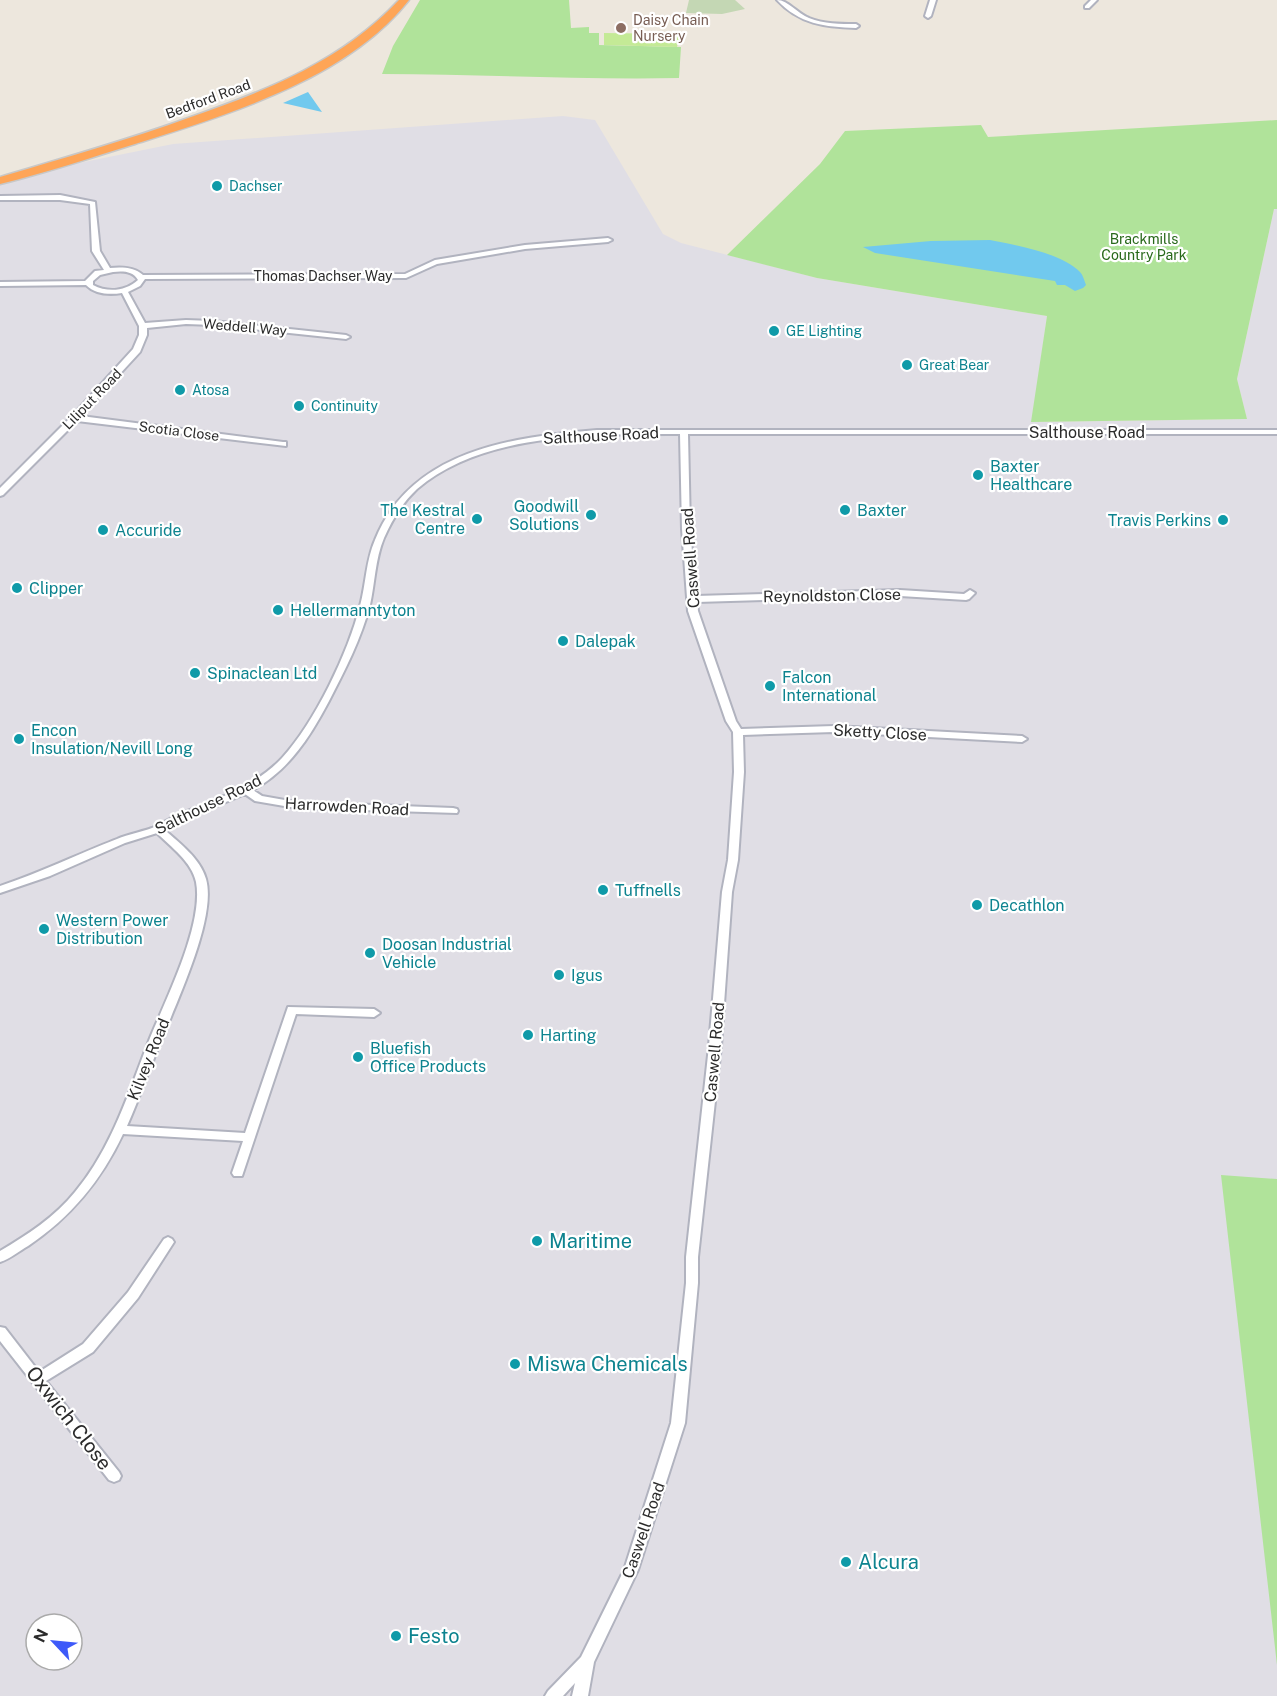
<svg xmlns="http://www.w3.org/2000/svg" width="1277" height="1696" viewBox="0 0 1277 1696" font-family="'Public Sans',sans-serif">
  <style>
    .industrial { fill: #e0dee5; fill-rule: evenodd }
    .green { fill: #b0e39a }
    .cemetery { fill: #c4d7b4 }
    .pitch { fill: #c4ea96 }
    .water { fill: #71c9ee }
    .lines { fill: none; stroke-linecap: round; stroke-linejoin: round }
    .street-casing { stroke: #b1b3bf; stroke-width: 4 }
    .highway-casing { stroke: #c8c8c8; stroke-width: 3 }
    .street { fill: #fff; fill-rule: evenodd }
    .highway { fill: #fea557; fill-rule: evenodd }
    .education-dot { fill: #8d6e63; stroke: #fff; stroke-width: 2 }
    .culture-dot { fill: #0f9aa8; stroke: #fff; stroke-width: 2 }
    .labels { text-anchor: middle; stroke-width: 4.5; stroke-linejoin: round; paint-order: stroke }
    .far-education-label { font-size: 14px; fill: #785e54; stroke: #fff; text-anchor: start }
    .far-street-label { font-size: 14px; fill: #2b2b2b; stroke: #fff }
    .far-culture-label { font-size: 14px; fill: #0d838f; stroke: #fff; text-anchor: start }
    .far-park-label { font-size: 14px; fill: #28691a; stroke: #fff }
    .street-label { font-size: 16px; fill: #2b2b2b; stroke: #fff }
    .culture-label { font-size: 16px; fill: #0d838f; stroke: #fff; text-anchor: start }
    .near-culture-label { font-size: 20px; fill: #0d838f; stroke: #fff; text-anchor: start }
    .near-street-label { font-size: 20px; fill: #2b2b2b; stroke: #fff }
  </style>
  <rect width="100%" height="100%" fill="#ede7dd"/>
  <!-- industrial -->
  <path class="industrial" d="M563 116 595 120 663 234 681 243 817 278 1047 316 1032 422 1247 419 1237 379 1274 209H1277V1696H0V179L173 144ZM36 1624H72V1660H36Z"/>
  <!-- green -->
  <path class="green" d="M420 0H569L571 28 589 27V33H599V45L681 47 679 78C580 80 481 74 382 74L393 46Z
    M1277 120V209H1274L1237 379 1247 419 1031 422 1047 316 817 278 727 255 820 164 845 131 981 125 988 137Z
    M1221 1175 1277 1179V1665Z"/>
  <!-- cemetery -->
  <path class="cemetery" d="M689 0H735L745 9 722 14 686 13Z"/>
  <!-- pitch -->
  <path class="pitch" d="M604 33 680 34 677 47 604 45Z"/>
  <!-- water -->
  <path class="water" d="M308 92 322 112 283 103Z
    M990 240C1015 245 1062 253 1080 272 1083 275 1084 280 1086 285L1083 288 1075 291 1065 285H1057L1055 281 875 253 863 247 931 241Z"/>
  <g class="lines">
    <!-- street casing -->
    <g class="street-casing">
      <path id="street" d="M777 0C788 0 798 14 809 18 824 24 840 24 856 24L859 26 856 28C825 27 799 24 777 0Z
        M930 0H936L931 16 928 18 925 16Z
        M1091 0H1097L1089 8H1085V6Z
        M60 195 95 202 100 251 110 268C122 267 134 267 143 275L405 274 435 260 525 245 608 238 612 240 608 242 525 249 437 264 406 278 145 279 140 286 128 292 145 323 186 320 213 321 346 335 350 337 346 339 213 325 186 324 147 328V335L140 352 81 416 283 442H286V446L77 421 3 495 0 496V488L72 416 133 349 139 335V326L122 293C109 295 95 294 86 285L0 286V282L85 281 95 271 104 270 92 251 90 204 60 200H0V196ZM113 272C123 271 133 271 138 280 126 291 108 293 93 285V281L100 275Z
        M597 430H1277V434H688L690 529 696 596 900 590 964 594 970 590 975 593 969 599 966 600 900 596 697 602 698 611 736 721 741 729 834 726 1022 736 1027 739 1022 742 834 732 743 735 744 772 738 860 732 892 721 1046 698 1257V1283L685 1423 638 1570 594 1662 588 1696H572L575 1683 563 1696H545L548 1691 581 1657 624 1570 671 1423 686 1283V1257L709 1046 722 892 728 860 734 772 733 732 726 721 688 611 682 529 680 434C598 434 483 432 417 489 402 503 392 520 384 538 375 559 375 583 370 605 361 639 345 670 329 701 310 737 289 770 253 790L262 796 296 802 453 808 457 809 458 811 457 813 296 808 255 801 245 794 176 823 165 830C180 844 200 858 206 879 217 917 177 1000 163 1037 150 1066 140 1097 127 1126L245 1133 288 1007 374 1009 380 1013 374 1017 296 1014 242 1176H234L232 1173 243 1141 123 1134C101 1181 71 1217 28 1246 19 1251 10 1259 0 1262V1251C27 1235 55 1217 75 1192 112 1148 129 1091 150 1038 166 999 204 924 196 882 192 862 171 847 157 833L125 843 50 876 0 893V886C40 873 78 854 117 839 129 834 141 832 152 828 162 824 170 818 180 814 217 799 255 787 282 758 315 722 348 653 360 606 366 584 366 560 375 540 411 450 512 437 597 430Z
        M168 1237 172 1239 174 1242 138 1298 93 1352 46 1381 119 1472 121 1476 119 1480 114 1482 109 1480 0 1341V1327L5 1328 39 1372 83 1344 128 1292 164 1239Z"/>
    </g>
    <!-- highway casing -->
    <g class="highway-casing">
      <path id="highway" d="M399 0H409C346 80 228 114 135 144 90 158 45 173 0 184V177C64 158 128 140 191 117 268 90 342 61 399 0Z"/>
    </g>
    <!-- street -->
    <use href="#street" class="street"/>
    <!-- highway -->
    <use href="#highway" class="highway"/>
  </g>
  <!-- markers -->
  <circle class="education-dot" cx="621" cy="28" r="6"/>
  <g class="culture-dot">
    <circle cx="217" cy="186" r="6"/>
    <circle cx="774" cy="331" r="6"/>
    <circle cx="907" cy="365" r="6"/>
    <circle cx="180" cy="390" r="6"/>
    <circle cx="299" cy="406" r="6"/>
    <circle cx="978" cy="475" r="6"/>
    <circle cx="845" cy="510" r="6"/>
    <circle cx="591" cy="515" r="6"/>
    <circle cx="477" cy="519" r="6"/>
    <circle cx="1223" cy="520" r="6"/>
    <circle cx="103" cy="530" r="6"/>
    <circle cx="17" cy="588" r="6"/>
    <circle cx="278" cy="610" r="6"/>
    <circle cx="563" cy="641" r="6"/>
    <circle cx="195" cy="673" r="6"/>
    <circle cx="770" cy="686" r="6"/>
    <circle cx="19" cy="739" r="6"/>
    <circle cx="603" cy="890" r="6"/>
    <circle cx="977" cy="905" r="6"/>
    <circle cx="44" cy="929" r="6"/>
    <circle cx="370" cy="953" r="6"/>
    <circle cx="559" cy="975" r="6"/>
    <circle cx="528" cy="1035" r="6"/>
    <circle cx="358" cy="1057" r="6"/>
    <circle cx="537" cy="1241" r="6"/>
    <circle cx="515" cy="1364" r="6"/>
    <circle cx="846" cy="1562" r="6"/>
    <circle cx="396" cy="1636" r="6"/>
  </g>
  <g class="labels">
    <!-- far-education labels -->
    <g class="far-education-label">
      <text x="633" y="25">Daisy Chain<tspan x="633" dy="16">Nursery</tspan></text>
    </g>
    <!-- far-street labels -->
    <g class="far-street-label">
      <text transform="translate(208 99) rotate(-20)" y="5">Bedford Road</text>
      <text x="323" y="281">Thomas Dachser Way</text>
      <text transform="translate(245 327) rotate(5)" y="5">Weddell Way</text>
      <text transform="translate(92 399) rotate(-46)" y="5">Liliput Road</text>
      <text transform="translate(179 431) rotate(7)" y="5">Scotia Close</text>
    </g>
    <!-- far-culture labels -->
    <g class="far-culture-label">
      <text x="229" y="191">Dachser</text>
      <text x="786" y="336">GE Lighting</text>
      <text x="919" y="370">Great Bear</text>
      <text x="192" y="395">Atosa</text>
      <text x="311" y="411">Continuity</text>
    </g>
    <!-- far-park labels -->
    <g class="far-park-label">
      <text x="1144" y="244">Brackmills<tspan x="1144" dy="16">Country Park</tspan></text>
    </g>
    <!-- street labels -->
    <g class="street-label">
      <text x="1087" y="438">Salthouse Road</text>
      <text transform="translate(601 435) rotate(-3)" y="6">Salthouse Road</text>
      <text transform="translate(690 558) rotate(-94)" y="6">Caswell Road</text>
      <text transform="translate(832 595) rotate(-1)" y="6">Reynoldston Close</text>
      <text transform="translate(880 732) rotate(3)" y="6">Sketty Close</text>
      <text transform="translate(208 804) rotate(-26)" y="6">Salthouse Road</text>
      <text transform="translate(347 806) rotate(3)" y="6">Harrowden Road</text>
      <text transform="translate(714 1052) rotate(-85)" y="6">Caswell Road</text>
      <text transform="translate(148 1059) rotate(-68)" y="6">Kilvey Road</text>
      <text transform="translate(643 1530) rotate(-71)" y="6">Caswell Road</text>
    </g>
    <!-- culture labels -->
    <g class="culture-label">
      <text x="990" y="472">Baxter<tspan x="990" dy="18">Healthcare</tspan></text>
      <text x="579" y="512" text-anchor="end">Goodwill<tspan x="579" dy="18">Solutions</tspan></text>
      <text x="465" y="516" text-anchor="end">The Kestral<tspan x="465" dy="18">Centre</tspan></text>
      <text x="857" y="516">Baxter</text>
      <text x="1211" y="526" text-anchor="end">Travis Perkins</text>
      <text x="115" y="536">Accuride</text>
      <text x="29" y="594">Clipper</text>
      <text x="290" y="616">Hellermanntyton</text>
      <text x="575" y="647">Dalepak</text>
      <text x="207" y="679">Spinaclean Ltd</text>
      <text x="782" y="683">Falcon<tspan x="782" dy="18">International</tspan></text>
      <text x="31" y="736">Encon<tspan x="31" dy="18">Insulation/Nevill Long</tspan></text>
      <text x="615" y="896">Tuffnells</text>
      <text x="989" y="911">Decathlon</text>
      <text x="56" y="926">Western Power<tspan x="56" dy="18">Distribution</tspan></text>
      <text x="382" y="950">Doosan Industrial<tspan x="382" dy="18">Vehicle</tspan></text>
      <text x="571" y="981">Igus</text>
      <text x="540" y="1041">Harting</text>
      <text x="370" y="1054">Bluefish<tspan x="370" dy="18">Office Products</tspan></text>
    </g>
    <!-- near-culture labels -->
    <g class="near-culture-label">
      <text x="549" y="1248">Maritime</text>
      <text x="527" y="1371">Miswa Chemicals</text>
      <text x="858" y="1569">Alcura</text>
      <text x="408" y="1643">Festo</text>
    </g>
    <!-- near-street labels -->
    <g class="near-street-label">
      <text transform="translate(69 1418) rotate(52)" y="7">Oxwich Close</text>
    </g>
  </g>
  <!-- north arrow -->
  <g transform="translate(54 1642) rotate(296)"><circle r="28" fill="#ffffff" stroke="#aaaaaa" stroke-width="1.5"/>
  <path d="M0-4.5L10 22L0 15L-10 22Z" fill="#3e5af9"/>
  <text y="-9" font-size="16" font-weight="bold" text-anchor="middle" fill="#2b2b2b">N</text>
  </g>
</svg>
